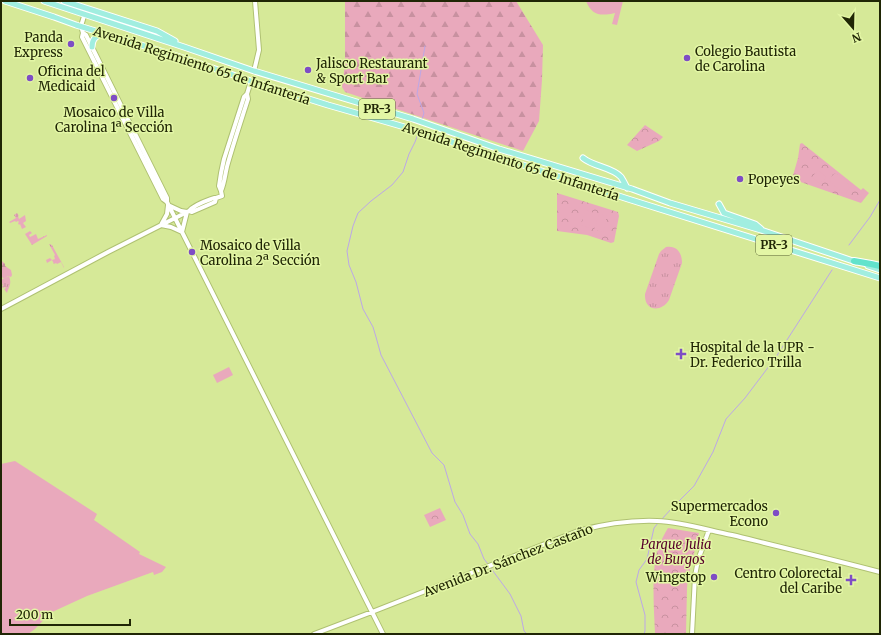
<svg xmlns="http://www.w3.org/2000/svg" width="881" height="635" viewBox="0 0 881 635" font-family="Merriweather,serif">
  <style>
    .grass { fill: url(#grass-tufts) }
    .forest { fill: url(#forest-firs) }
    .park { fill: url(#park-crowns) }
    .garden { fill: #e9a9bc }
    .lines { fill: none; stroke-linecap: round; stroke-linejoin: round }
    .stream { stroke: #bca7e7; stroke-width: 1 }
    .tertiary-casing { stroke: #afc172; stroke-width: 6 }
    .primary-casing { stroke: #fff; stroke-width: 7 }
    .motorway-casing { stroke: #fff; stroke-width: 8 }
    .tertiary { stroke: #fff; stroke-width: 4 }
    .primary { stroke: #a1eee0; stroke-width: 5 }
    .motorway { stroke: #62e3cc; stroke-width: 6 }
    .poi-dot { fill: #7e4dc5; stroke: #e3f6a5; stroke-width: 1.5 }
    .labels { text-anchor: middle; stroke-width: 3; stroke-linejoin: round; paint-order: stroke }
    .shield { fill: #e3f6a5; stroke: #5a6435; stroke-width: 1 }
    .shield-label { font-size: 12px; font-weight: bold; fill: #202605 }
    .poi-label { font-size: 13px; fill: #202605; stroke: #e3f6a5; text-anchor: start }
    .street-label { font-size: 13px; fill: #202605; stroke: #e3f6a5 }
    .park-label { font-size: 13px; font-style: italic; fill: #57002a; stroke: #e3f6a5 }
  </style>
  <defs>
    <pattern id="grass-tufts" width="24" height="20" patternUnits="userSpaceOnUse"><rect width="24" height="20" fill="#e9a9bc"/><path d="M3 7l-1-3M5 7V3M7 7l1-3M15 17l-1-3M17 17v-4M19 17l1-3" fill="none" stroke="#c891a0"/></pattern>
    <pattern id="forest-firs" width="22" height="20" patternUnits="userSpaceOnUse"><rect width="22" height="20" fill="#e9a9bc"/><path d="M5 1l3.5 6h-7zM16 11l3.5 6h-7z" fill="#c891a0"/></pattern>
    <pattern id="park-crowns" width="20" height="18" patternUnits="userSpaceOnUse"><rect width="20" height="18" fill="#e9a9bc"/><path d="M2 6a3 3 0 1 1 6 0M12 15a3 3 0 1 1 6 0" fill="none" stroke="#c891a0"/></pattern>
  </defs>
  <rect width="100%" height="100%" fill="#d6e998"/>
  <!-- grass -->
  <path class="grass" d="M17 213 19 216H18L19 219 25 215 26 221 23 223 26 227 22 229 20 224 19 225 18 223 19 222 18 221 16 222 15 221 10 223 9 222 16 218 14 215Z
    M30 231 32 233 29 235 30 237 36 234 38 239 47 235V236L32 245 25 234Z
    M49 244 52 245 64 267V268L61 262 57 264 56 263 54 264 52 260 47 263 46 260 50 258 52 260 55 259 54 256 55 255Z
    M666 247C677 245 682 253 682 263L669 300C661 313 644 311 645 294L659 254 661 251Z
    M9 276C12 284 9 286 7 293L4 289 6 288 5 287 3 288 2 287 3 286 1 280Z"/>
  <!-- forest -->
  <path class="forest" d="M345 1H516L543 45 542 80 539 121 523 151 345 92 342 87 345 64Z
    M1 260 5 264V266L11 270 12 275 11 277 8 276 4 279 1 276Z"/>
  <!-- park -->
  <path class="park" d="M645 125 663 137 659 141 637 151 627 145Z
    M802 143 861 190 863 188 869 193 861 203 792 179 798 158 800 144Z
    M557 193 618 212 619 216 614 242 611 243 587 235 557 231Z
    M440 508 446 520 430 527 424 515Z
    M668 528 699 533 688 578 687 588 686 634H655C654 608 651 572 658 548 661 541 664 534 668 528Z"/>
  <!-- garden -->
  <path class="garden" d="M586 1H623L617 25 612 24 615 13C601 16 592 16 586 1Z
    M818 170 826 177 820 184 812 177Z
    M836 173 850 185V187L846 193H843L829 181V179L834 174Z
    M586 210 594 213 589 228 581 225Z
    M599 214 607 216 603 232 594 230Z
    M229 367 233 375 217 383 213 375Z
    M15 461 97 514 94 520 140 552 139 554 166 567 162 572 154 575 153 572 87 596 50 613 35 629 28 634H1V464Z"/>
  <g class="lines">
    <!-- stream -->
    <path class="stream" d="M422 119 424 113 417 94 425 46
      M418 134 415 142 409 154 403 172 392 185 371 201 358 213 353 226 347 251 349 265 356 282 363 309 373 327 376 337 381 355 432 453 444 465 455 502 463 515 470 534 478 544 484 559 488 564
      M849 245 870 217 880 200
      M662 519 672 508 694 486 713 452 726 419 745 398 776 357 832 270
      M490 567 510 594 521 616 524 631 527 634
      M644 634 645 631V615L636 582 639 570 647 559 654 528 658 523"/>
    <!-- tertiary casing -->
    <g class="tertiary-casing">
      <path id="tertiary" d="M85 13 81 26 83 33 82 37 163 199 167 202
        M83 33 86 35 167 198V202L383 634
        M254 71 259 50 255 1
        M221 191C225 182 225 173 228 163 234 142 241 121 248 99L247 94
        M168 205 181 211 187 212 182 232 171 227 161 225 167 214Z
        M189 211 192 212 215 202 216 198
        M1 309 108 252 189 211C195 204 206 201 214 198H216L222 196 221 191 219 186 221 173 224 159 244 97 247 94 251 81
        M314 634 372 612 578 531C604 524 630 520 657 521 682 522 707 530 732 535 781 547 831 559 880 572
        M692 634 695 576 698 560 709 530"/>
    </g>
    <!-- primary casing -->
    <g class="primary-casing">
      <path id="primary" d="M5 1 54 17 76 25 180 57 251 81 328 105 415 130 628 199 880 278
        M44 1 184 47 254 71 413 119 499 149 632 189 670 203 761 230 856 262
        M64 1 157 31 175 41
        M92 47C92 38 96 37 103 33
        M583 158C594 167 612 167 621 177 623 180 625 184 627 188
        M719 204 724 213 755 224 761 229
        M868 266 880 270"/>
    </g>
    <!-- motorway casing -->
    <g class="motorway-casing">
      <path id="motorway" d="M854 261 871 264 880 266"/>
    </g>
    <!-- tertiary -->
    <use href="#tertiary" class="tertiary"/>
    <!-- primary -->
    <use href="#primary" class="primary"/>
    <!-- motorway -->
    <use href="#motorway" class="motorway"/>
  </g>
  <!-- markers -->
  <g class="poi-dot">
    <circle cx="71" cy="44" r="4"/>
    <circle cx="687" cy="58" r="4"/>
    <circle cx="308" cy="70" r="4"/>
    <circle cx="30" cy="78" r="4"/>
    <circle cx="114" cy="98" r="4"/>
    <circle cx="740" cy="179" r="4"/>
    <circle cx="192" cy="252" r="4"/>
    <path d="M679 348h4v4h4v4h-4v4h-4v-4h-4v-4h4z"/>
    <circle cx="776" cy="513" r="4"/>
    <circle cx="714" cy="577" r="4"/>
    <path d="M849 574h4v4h4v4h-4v4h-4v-4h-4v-4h4z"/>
  </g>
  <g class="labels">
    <!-- shield labels -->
    <g class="shield">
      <rect x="359" y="99" width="36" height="20" rx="3"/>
      <rect x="756" y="235" width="36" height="20" rx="3"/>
    </g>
    <g class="shield-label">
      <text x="377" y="113">PR-3</text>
      <text x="774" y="249">PR-3</text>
    </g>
    <!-- poi labels -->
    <g class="poi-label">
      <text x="63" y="42" text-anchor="end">Panda<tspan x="63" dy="15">Express</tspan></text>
      <text x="695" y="56">Colegio Bautista<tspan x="695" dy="15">de Carolina</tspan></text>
      <text x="316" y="68">Jalisco Restaurant<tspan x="316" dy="15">&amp; Sport Bar</tspan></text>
      <text x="38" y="76">Oficina del<tspan x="38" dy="15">Medicaid</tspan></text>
      <text x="114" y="117" text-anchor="middle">Mosaico de Villa<tspan x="114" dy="15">Carolina 1ª Sección</tspan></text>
      <text x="748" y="184">Popeyes</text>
      <text x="200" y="250">Mosaico de Villa<tspan x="200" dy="15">Carolina 2ª Sección</tspan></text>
      <text x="690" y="352">Hospital de la UPR -<tspan x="690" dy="15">Dr. Federico Trilla</tspan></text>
      <text x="768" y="511" text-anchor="end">Supermercados<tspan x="768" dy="15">Econo</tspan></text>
      <text x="842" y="578" text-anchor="end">Centro Colorectal<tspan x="842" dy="15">del Caribe</tspan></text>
      <text x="706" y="582" text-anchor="end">Wingstop</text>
    </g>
    <!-- street labels -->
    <g class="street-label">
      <text transform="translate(202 65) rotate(18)" y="5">Avenida Regimiento 65 de Infantería</text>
      <text transform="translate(511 161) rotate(18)" y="5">Avenida Regimiento 65 de Infantería</text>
      <text transform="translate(508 560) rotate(-21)" y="5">Avenida Dr. Sánchez Castaño</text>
    </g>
    <!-- park labels -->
    <g class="park-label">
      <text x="676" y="549">Parque Julia<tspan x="676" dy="15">de Burgos</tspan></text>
    </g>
  </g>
  <!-- border -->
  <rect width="881" height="635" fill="none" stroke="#202605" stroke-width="4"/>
  <!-- north arrow -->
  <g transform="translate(853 28) rotate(160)" stroke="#e3f6a5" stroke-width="3" paint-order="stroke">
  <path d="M0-3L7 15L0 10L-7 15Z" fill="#202605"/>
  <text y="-6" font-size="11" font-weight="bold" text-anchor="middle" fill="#202605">N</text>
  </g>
  <!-- scale -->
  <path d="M10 619v6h120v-6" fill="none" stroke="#202605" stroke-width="2"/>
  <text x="16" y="619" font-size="12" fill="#202605" stroke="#e3f6a5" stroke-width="3" paint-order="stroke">200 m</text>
</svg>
